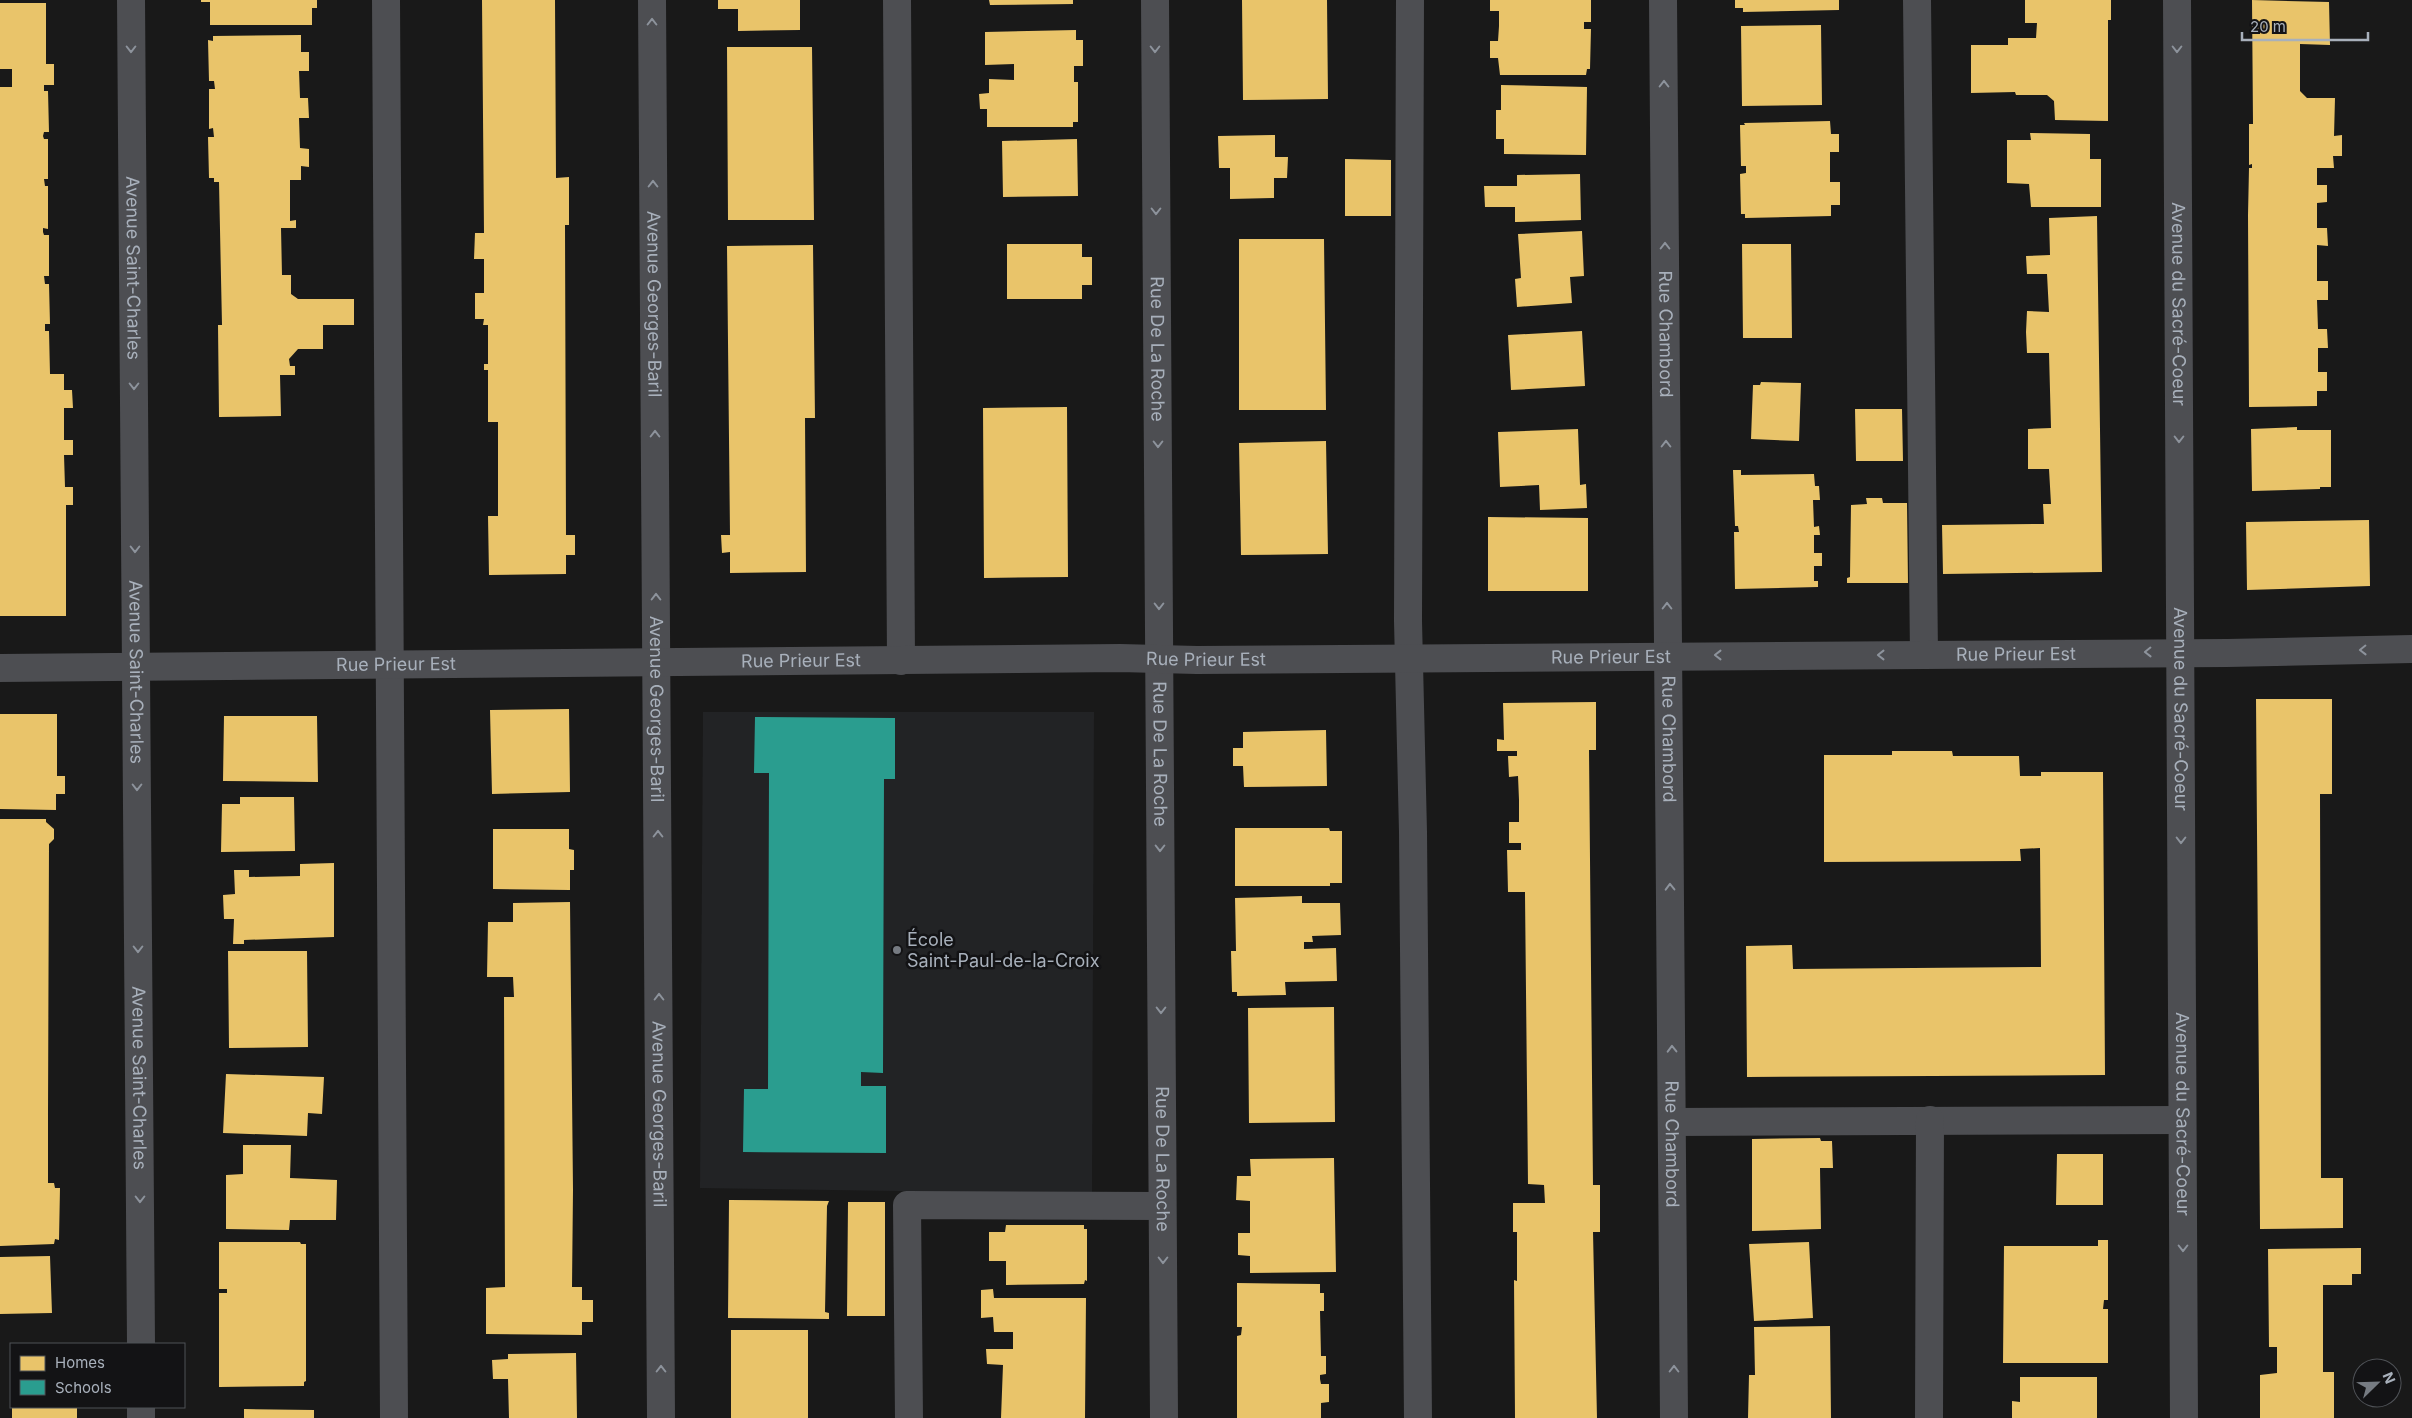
<svg xmlns="http://www.w3.org/2000/svg" width="2412" height="1418" viewBox="0 0 2412 1418" font-family="Inter,sans-serif">
  <style>
    .built { fill: #222325 }
    .homes { fill: #e9c46a }
    .schools { fill: #2a9d8f }
    .lines { fill: none; stroke-linecap: round; stroke-linejoin: round }
    .minor { stroke: #4d4e52; stroke-width: 28 }
    .oneway { stroke: #8d939c }
    .poi-dot { fill: #767b82; stroke: #131315; stroke-width: 2 }
    .labels { text-anchor: middle; stroke-width: 5; stroke-linejoin: round; paint-order: stroke }
    .street-label { font-size: 18px; fill: #a8b0bb; stroke: #131315 }
    .poi-label { font-size: 18px; fill: #a8b0bb; stroke: #131315; text-anchor: start }
  </style>
  <rect width="100%" height="100%" fill="#191919"/>
  <!-- built -->
  <path class="built" d="M703 712H1094L1092 1194 700 1188Z"/>
  <!-- homes -->
  <path class="homes" d="M201 0H317V8H312V25H210V2H201Z
    M482 0H555L556 178 569 177V225H565L566 535H575V555H566V574L489 575 488 516H498V422H488V370H484V364H488V325H483L484 319H475V293H484V259H474L475 233H484Z
    M718 0H800V30L738 31V9H718Z
    M989 0H1073V4L990 5Z
    M1242 0H1327L1328 99 1243 100Z
    M1490 0H1591V22H1584V29H1591L1590 69H1587L1586 75H1500L1498 58H1490V41H1498L1499 26V11H1490Z
    M1735 0H1839V10L1743 12V8H1735Z
    M2025 0H2111V20H2108V121L2055 120 2054 101 2047 95H2016L2015 92 1971 93V45H2008V38H2036L2037 23H2025Z
    M2252 0 2329 2 2330 45 2300 44V91L2307 98H2335L2334 136 2342 135V156H2333L2334 168H2317V185H2327V202L2317 203V228H2327L2328 246 2317 245V281H2328V300H2317L2318 329H2327L2328 348H2318V372H2327V391H2317V406L2249 407 2248 215 2249 168H2252V164L2249 165V124H2253Z
    M0 3H46V64H54V85H44V91H48L49 132H44L43 136 44 139H48V179H44L45 186H48V229L43 228V232L44 235H49V276H44L45 284H49L50 324H45V331H49L50 374H64V390H72L73 408H64V440H73V455H64L65 487H73V505H66V616H0V87H12V69H0Z
    M1821 25 1822 105 1742 106 1741 26Z
    M1076 30V40H1083V66H1074V82H1078V122H1073V127H987V109H980L979 94 989 93V79L1014 80V64L985 65V32Z
    M301 35V52H309V71H299L300 98H308L309 118H299L300 148 309 149V167L301 166V180H290V221L296 220V228H281L282 275H291V294L298 299H354V325H323V349H298L289 359 290 366H295V375H280L281 416 219 417 218 325H222L219 182H214V178H209L208 137H214L213 128 209 129V89H215L214 81H209L208 40 213 41V36Z
    M727 47H812L814 220H728Z
    M1501 85 1587 87 1586 155 1504 154V139H1496V110H1501Z
    M1830 121 1831 134H1839V152H1830V182H1840V205H1831V216L1745 218V214H1741L1740 174 1746 173V166H1741L1740 125H1745L1744 123Z
    M2030 133 2090 134V159H2101V207H2031L2029 184 2007 183V140H2031Z
    M1275 135V157H1288L1287 178H1274V198L1230 199V168H1219L1218 136Z
    M1077 139 1078 196 1003 197 1002 141Z
    M1345 159 1391 160V216H1345Z
    M1580 174 1581 220 1515 222V207H1485L1484 186H1517V175Z
    M2097 216 2102 572 1943 574 1942 525 2044 524 2043 504H2051L2049 469H2028V429L2051 428 2049 353H2027L2026 332 2027 311 2049 312 2047 274H2027L2026 256 2050 255 2049 218Z
    M1582 231 1584 276 1570 277 1572 303 1517 307 1515 279 1521 278 1518 234Z
    M1239 239H1324L1326 410H1239Z
    M1007 244H1082V257H1092V285H1082V299H1007Z
    M1742 244H1791L1792 338H1743Z
    M813 245 815 418H805L806 572 730 573V552L722 553 721 535H730L727 246Z
    M1582 331 1585 386 1511 390 1508 335Z
    M1761 382 1801 383 1799 441 1751 439 1753 385H1760Z
    M1067 407 1068 577 984 578 983 408Z
    M1855 409H1902L1903 461H1856Z
    M2297 427V430H2331V487H2320V489L2252 491 2251 429Z
    M1578 429 1580 485 1586 484 1587 508 1540 510 1539 485 1500 487 1498 432Z
    M1326 441 1328 554 1241 555 1239 443Z
    M1733 470H1741V475L1814 474 1815 486H1819L1820 500H1813L1814 527 1819 526 1820 535H1814V553H1822V566H1814V581H1818V587L1735 589 1734 532H1739L1738 526H1735Z
    M1866 498H1882L1883 503H1907L1908 583H1847V578L1850 577 1851 505 1867 504Z
    M1488 517 1588 518V591H1488Z
    M2369 520 2370 586 2247 590 2246 522Z
    M2256 699H2332V794H2320L2321 1178H2343V1228L2260 1229Z
    M1596 702V750H1589L1593 1185H1600V1232H1593L1597 1418H1515L1514 1280 1517 1281V1232H1513V1203H1545L1544 1185 1528 1184 1525 895V892H1508L1507 850H1521V843H1509V822H1519V800L1518 776 1509 777 1508 756H1517V751H1497V739L1504 740 1503 703Z
    M569 709 570 792 492 794 490 710Z
    M0 714H57V776H65V794H56V810L0 809Z
    M224 716H317L318 782 223 781Z
    M1326 730 1327 786 1244 787 1243 766H1233V748H1243V732Z
    M1892 751H1952L1953 756H2019L2020 776H2041V772H2103L2105 1075 1747 1077 1746 946 1792 945 1793 969 2041 967 2040 848 2020 849 2021 861 1824 862V755H1892Z
    M240 797H294L295 851 221 852 222 804H240Z
    M0 819H46V822L54 829V839L49 844 48 1115V1183H54L55 1188H60L59 1240 55 1239 54 1244 0 1246Z
    M1235 828H1329L1330 831H1342V883H1330V886H1235Z
    M493 829H569V849L574 850V870H570V890L493 889Z
    M334 863V937L244 940V944H233L234 919H224L223 895 235 894 234 870H249V877L300 876V864Z
    M1302 896V903H1340L1341 935 1312 936 1313 942H1304V949L1336 948 1337 981 1285 982 1286 995 1237 996V992H1232L1231 951H1236L1235 898Z
    M570 902 573 1190 572 1287H582V1300H593V1322H582V1335L486 1334V1288L505 1287 504 997H514L513 977H487L488 922H513V903Z
    M228 951H307L308 1047 229 1048Z
    M1334 1007 1335 1122 1249 1123 1248 1008Z
    M226 1074 324 1077 322 1114 308 1113 307 1136 223 1133Z
    M1820 1138 1821 1141H1832L1833 1168H1820L1821 1229 1752 1231V1139Z
    M243 1145H291L290 1178 337 1180 336 1220H290L289 1230 226 1229V1175L243 1174Z
    M2057 1154H2103V1205H2056Z
    M1334 1158 1336 1272 1250 1273V1256L1238 1255V1233H1250V1201L1236 1200 1237 1176H1251L1250 1159Z
    M729 1200 829 1201 827 1206 825 1312 829 1313V1319L728 1318Z
    M848 1202H885V1316H847Z
    M1006 1225H1084V1229H1087V1281L1085 1280 1084 1284 1006 1285V1261H989V1232H1005Z
    M2098 1240H2108V1300H2104L2103 1309H2108V1363H2003L2004 1246H2098Z
    M219 1242H300L301 1244H306V1381L304 1382V1386L219 1387V1293H227V1289H219Z
    M1809 1242 1813 1318 1754 1321 1749 1244Z
    M2361 1248V1274H2352V1285H2323V1372H2334V1418H2260V1375L2277 1373V1347H2269L2268 1249Z
    M50 1256 52 1313 0 1314V1257Z
    M1237 1283 1320 1284V1293H1324V1311H1320L1321 1356H1326V1374L1320 1375V1379L1321 1384H1329V1402L1321 1403V1418H1237V1336L1241 1335 1242 1327H1237Z
    M993 1289 994 1298H1086L1085 1418H1001L1003 1365 987 1364 986 1349H1013V1332H994L993 1317 981 1318V1290Z
    M1830 1326 1831 1418H1748L1749 1375H1755L1754 1327Z
    M731 1330H808V1418H731Z
    M576 1353 577 1418H509L508 1379H493L492 1360 508 1359V1354Z
    M2020 1377H2097V1418H2012V1401L2020 1402Z
    M12 1407H77V1418H12Z
    M244 1409 314 1410V1418H244Z"/>
  <!-- schools -->
  <path class="schools" d="M755 717 895 718V779H884L883 1073 861 1072V1086H886V1153L743 1152 744 1089H768L769 773H754Z"/>
  <g class="lines">
    <!-- minor -->
    <g class="minor">
      <path id="s1" d="M131 0 141 1344"/>
      <path d="M386 0 394 1418"/>
      <path id="s2" d="M652 0 661 1418"/>
      <path d="M897 0 901 661"/>
      <path id="s3" d="M1155 0 1164 1418"/>
      <path d="M1410 0 1408 621 1413 832 1418 1418"/>
      <path id="s4" d="M1663 0 1674 1418"/>
      <path d="M1917 0 1924 655"/>
      <path id="s5" d="M2177 0 2184 1418"/>
      <path id="s6" d="M0 668 1120 658 1197 660 2227 653 2412 649"/>
      <path d="M1673 1122 2182 1120"/>
      <path d="M141 1407V1418"/>
      <path d="M909 1418 907 1205 1162 1206"/>
      <path d="M1929 1418 1930 1120"/>
    </g>
  </g>
  <!-- one-way arrows -->
  <defs><path id="oneway-chevron" d="M-2-3.5L2.5 0L-2 3.5" fill="none" stroke-width="1.6" stroke-linecap="round" stroke-linejoin="round" transform="scale(1.25)"/></defs>
  <g class="oneway">
    <use href="#oneway-chevron" transform="translate(652 22) rotate(-90)"/>
    <use href="#oneway-chevron" transform="translate(131 49) rotate(90)"/>
    <use href="#oneway-chevron" transform="translate(1155 49) rotate(90)"/>
    <use href="#oneway-chevron" transform="translate(2177 49) rotate(90)"/>
    <use href="#oneway-chevron" transform="translate(1664 84) rotate(-90)"/>
    <use href="#oneway-chevron" transform="translate(653 184) rotate(-90)"/>
    <use href="#oneway-chevron" transform="translate(1156 211) rotate(90)"/>
    <use href="#oneway-chevron" transform="translate(1665 246) rotate(-90)"/>
    <use href="#oneway-chevron" transform="translate(134 386) rotate(90)"/>
    <use href="#oneway-chevron" transform="translate(655 434) rotate(-90)"/>
    <use href="#oneway-chevron" transform="translate(2179 439) rotate(90)"/>
    <use href="#oneway-chevron" transform="translate(1158 444) rotate(90)"/>
    <use href="#oneway-chevron" transform="translate(1666 444) rotate(-90)"/>
    <use href="#oneway-chevron" transform="translate(135 549) rotate(90)"/>
    <use href="#oneway-chevron" transform="translate(656 597) rotate(-90)"/>
    <use href="#oneway-chevron" transform="translate(1159 606) rotate(90)"/>
    <use href="#oneway-chevron" transform="translate(1667 606) rotate(-90)"/>
    <use href="#oneway-chevron" transform="translate(2363 650) rotate(179)"/>
    <use href="#oneway-chevron" transform="translate(2148 652) rotate(179)"/>
    <use href="#oneway-chevron" transform="translate(1718 655) rotate(-180)"/>
    <use href="#oneway-chevron" transform="translate(1881 655) rotate(-180)"/>
    <use href="#oneway-chevron" transform="translate(137 787) rotate(90)"/>
    <use href="#oneway-chevron" transform="translate(658 834) rotate(-90)"/>
    <use href="#oneway-chevron" transform="translate(2181 840) rotate(90)"/>
    <use href="#oneway-chevron" transform="translate(1160 848) rotate(90)"/>
    <use href="#oneway-chevron" transform="translate(1670 887) rotate(-91)"/>
    <use href="#oneway-chevron" transform="translate(138 949) rotate(90)"/>
    <use href="#oneway-chevron" transform="translate(659 997) rotate(-90)"/>
    <use href="#oneway-chevron" transform="translate(1161 1010) rotate(90)"/>
    <use href="#oneway-chevron" transform="translate(1672 1049) rotate(-91)"/>
    <use href="#oneway-chevron" transform="translate(140 1199) rotate(90)"/>
    <use href="#oneway-chevron" transform="translate(2183 1248) rotate(90)"/>
    <use href="#oneway-chevron" transform="translate(1163 1260) rotate(90)"/>
    <use href="#oneway-chevron" transform="translate(661 1369) rotate(-90)"/>
    <use href="#oneway-chevron" transform="translate(1674 1369) rotate(-90)"/>
  </g>
  <!-- markers -->
  <circle class="poi-dot" cx="897" cy="950" r="5"/>
  <g class="labels">
    <!-- street labels -->
    <g class="street-label">
      <text dy="6" stroke="none"><textPath href="#s1" startOffset="268">Avenue Saint-Charles</textPath></text>
      <text dy="6" stroke="none"><textPath href="#s2" startOffset="304">Avenue Georges-Baril</textPath></text>
      <text dy="6" stroke="none"><textPath href="#s5" startOffset="304">Avenue du Sacré-Coeur</textPath></text>
      <text dy="6" stroke="none"><textPath href="#s4" startOffset="334">Rue Chambord</textPath></text>
      <text dy="6" stroke="none"><textPath href="#s3" startOffset="349">Rue De La Roche</textPath></text>
      <text dy="6" stroke="none"><textPath href="#s6" startOffset="2016">Rue Prieur Est</textPath></text>
      <text dy="6" stroke="none"><textPath href="#s6" startOffset="1611">Rue Prieur Est</textPath></text>
      <text dy="6" stroke="none"><textPath href="#s6" startOffset="1206">Rue Prieur Est</textPath></text>
      <text dy="6" stroke="none"><textPath href="#s6" startOffset="801">Rue Prieur Est</textPath></text>
      <text dy="6" stroke="none"><textPath href="#s6" startOffset="396">Rue Prieur Est</textPath></text>
      <text dy="6" stroke="none"><textPath href="#s1" startOffset="672">Avenue Saint-Charles</textPath></text>
      <text dy="6" stroke="none"><textPath href="#s2" startOffset="709">Avenue Georges-Baril</textPath></text>
      <text dy="6" stroke="none"><textPath href="#s5" startOffset="709">Avenue du Sacré-Coeur</textPath></text>
      <text dy="6" stroke="none"><textPath href="#s4" startOffset="739">Rue Chambord</textPath></text>
      <text dy="6" stroke="none"><textPath href="#s3" startOffset="754">Rue De La Roche</textPath></text>
      <text dy="6" stroke="none"><textPath href="#s1" startOffset="1078">Avenue Saint-Charles</textPath></text>
      <text dy="6" stroke="none"><textPath href="#s2" startOffset="1114">Avenue Georges-Baril</textPath></text>
      <text dy="6" stroke="none"><textPath href="#s5" startOffset="1114">Avenue du Sacré-Coeur</textPath></text>
      <text dy="6" stroke="none"><textPath href="#s4" startOffset="1144">Rue Chambord</textPath></text>
      <text dy="6" stroke="none"><textPath href="#s3" startOffset="1159">Rue De La Roche</textPath></text>
    </g>
    <!-- poi labels -->
    <g class="poi-label">
      <text x="907" y="946">École<tspan x="907" dy="21">Saint-Paul-de-la-Croix</tspan></text>
    </g>
  </g>
  <!-- legend -->
  <rect x="10" y="1343" width="175" height="65" fill="#131315" stroke="#4f5257"/>
  <rect x="20" y="1356" width="25" height="15" fill="#e9c46a" stroke="#4f5257"/>
  <text x="55" y="1368" font-size="15" fill="#a8b0bb">Homes</text>
  <rect x="20" y="1380" width="25" height="15" fill="#2a9d8f" stroke="#4f5257"/>
  <text x="55" y="1393" font-size="15" fill="#a8b0bb">Schools</text>
  <!-- north arrow -->
  <g transform="translate(2377 1383) rotate(67)"><circle r="24" fill="#131315" stroke="#4f5257"/>
  <path d="M0-4L9 19L0 12L-9 19Z" fill="#767b82"/>
  <text y="-8" font-size="14" font-weight="bold" text-anchor="middle" fill="#a8b0bb">N</text>
  </g>
  <!-- scale -->
  <path d="M2242 32v8h126v-8" fill="none" stroke="#a8b0bb" stroke-width="2.5"/>
  <text x="2250" y="32" font-size="15" fill="#a8b0bb" stroke="#131315" stroke-width="4" paint-order="stroke">20 m</text>
</svg>
